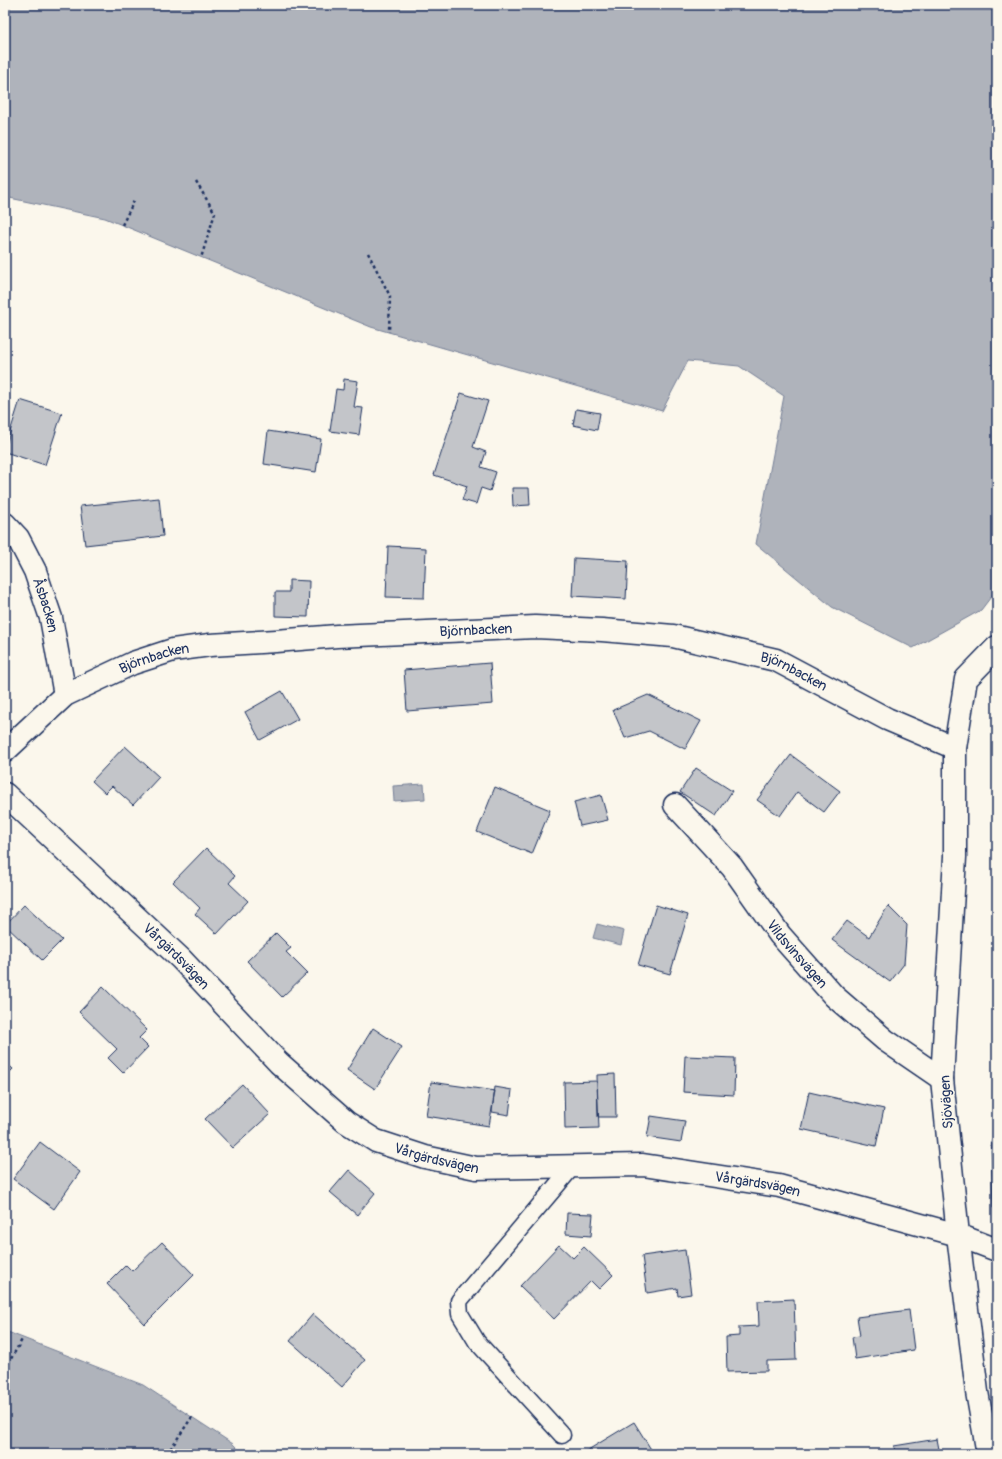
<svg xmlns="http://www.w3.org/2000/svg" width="1002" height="1459" viewBox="0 0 1002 1459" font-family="Pangolin,sans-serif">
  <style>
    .water { fill: #afb3bb; stroke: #747e96 }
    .building { fill: #c3c5c9; stroke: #1b2f5e }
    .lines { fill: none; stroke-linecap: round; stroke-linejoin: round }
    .lane-casing { stroke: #1b2f5e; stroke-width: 19 }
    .street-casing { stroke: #1b2f5e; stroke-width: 25 }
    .path { stroke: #1b2f5e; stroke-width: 2.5; stroke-dasharray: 3 3; stroke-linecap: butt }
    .lane { stroke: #fbf7ec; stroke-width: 16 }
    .street { stroke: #fbf7ec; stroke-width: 22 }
    .labels { text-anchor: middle; stroke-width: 3; stroke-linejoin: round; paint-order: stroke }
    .street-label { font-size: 14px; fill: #1b2f5e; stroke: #fbf7ec }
  </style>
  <rect width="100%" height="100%" fill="#fbf7ec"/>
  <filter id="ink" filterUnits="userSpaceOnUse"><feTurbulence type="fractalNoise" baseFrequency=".025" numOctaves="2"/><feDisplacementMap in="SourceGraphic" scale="8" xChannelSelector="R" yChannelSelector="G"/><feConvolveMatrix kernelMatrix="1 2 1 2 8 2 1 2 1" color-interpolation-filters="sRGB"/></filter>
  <g filter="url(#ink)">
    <!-- water -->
    <path class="water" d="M5 5H997V589L981 610 913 648 832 607 756 544 784 396 739 366 688 361 662 411 371 327 105 218 5 197Z
      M424 784 425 799 394 801 393 786Z
      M597 924 624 931 621 945 593 938Z
      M5 1331 143 1385 233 1444 243 1454H5Z"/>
    <!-- building -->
    <path class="building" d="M344 379 358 381 354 407 363 408 359 435 330 431 336 389 343 390Z
      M461 393 488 401 473 447 486 452 481 467 496 472 490 491 481 488 476 504 462 500 467 486 434 475Z
      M20 400 62 413 45 465 5 452V448Z
      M576 409 600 413 597 430 573 425Z
      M268 431 321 439 316 472 264 464Z
      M512 488H529L530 505 513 506Z
      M159 498 163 536 85 545 80 506Z
      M388 546 426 548 424 598 386 597Z
      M574 558 628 561 626 599 572 596Z
      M289 580 309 581 308 617 275 616V592H289Z
      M490 663 493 704 407 711 404 670Z
      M282 691 298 719 260 740 245 712Z
      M648 695 701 721 685 749 649 731 625 738 613 710Z
      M125 746 159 777 133 805 112 786 105 793 92 781Z
      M791 755 840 791 824 812 797 792 780 816 757 800Z
      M696 768 732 791 716 816 680 792Z
      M495 787 550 810 532 854 477 832Z
      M601 795 608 820 580 826 574 802Z
      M206 848 235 876 229 883 248 901 217 934 195 914 200 908 173 882Z
      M24 905 62 940 42 960 5 925Z
      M656 905 688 915 670 974 638 965Z
      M888 906 907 925 904 964 890 982 832 940 847 921 869 937Z
      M276 933 291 948 286 952 307 973 282 997 247 961Z
      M103 987 147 1030 139 1038 148 1047 123 1073 108 1058 117 1049 79 1012Z
      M373 1028 402 1047 375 1089 347 1070Z
      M685 1056 735 1058 734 1095 683 1092Z
      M5 1062 13 1069 5 1077Z
      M615 1074 616 1117H598L597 1075Z
      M597 1081 599 1128 565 1129 564 1082Z
      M431 1082 495 1091 489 1126 426 1116Z
      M242 1084 270 1114 233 1148 205 1119Z
      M495 1087 512 1090 509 1115 492 1112Z
      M809 1092 884 1109 876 1146 801 1129Z
      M651 1116 685 1121 681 1142 647 1137Z
      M991 1141H997V1208H993Z
      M40 1142 80 1172 54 1209 13 1179Z
      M349 1170 375 1193 357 1215 330 1192Z
      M567 1213 593 1214 591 1236 566 1234Z
      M162 1242 194 1275 145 1324 107 1284 126 1265 132 1271Z
      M559 1245 573 1258 584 1247 613 1275 599 1289 591 1281 554 1319 520 1286Z
      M685 1250 691 1294 678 1296 677 1288 647 1293 642 1256Z
      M794 1299 796 1360 767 1361V1371L727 1372 726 1337 739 1336V1327L759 1326 758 1301Z
      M909 1310 914 1350 855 1359 852 1337 860 1336 857 1317Z
      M313 1314 365 1360 342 1387 290 1341Z
      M634 1422 652 1451 647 1454H584L583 1453Z
      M937 1439 940 1454H895L894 1446Z"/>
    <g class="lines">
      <!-- lane casing -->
      <g class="lane-casing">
        <path id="lane" d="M562 1435 477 1342 460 1314 459 1301 573 1166"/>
      </g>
      <!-- street casing -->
      <g class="street-casing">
        <g id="street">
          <path id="s1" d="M5 524 18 538 35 571 51 618 65 695"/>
          <path id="s2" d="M5 751 65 695 133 663 173 650 210 645 276 641 337 636 535 627 602 630 673 636 776 660 887 719 955 748"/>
          <path id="s3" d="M5 794 181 959 279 1063 346 1122 376 1141 425 1157 476 1168 643 1165 779 1186 958 1235 997 1250"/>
          <path id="s4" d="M675 805 732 867 780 935 834 996 885 1040 942 1079"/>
          <path d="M988 1454 977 1392 958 1235 942 1079 955 857V748L966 679 997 647"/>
        </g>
      </g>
      <!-- path -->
      <path class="path" d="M196 182 215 213 201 258
        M122 225 134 201
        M368 253 390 296 389 332
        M5 1369 23 1338
        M167 1454 192 1417"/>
      <!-- lane -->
      <use href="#lane" class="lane"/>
      <!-- street -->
      <use href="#street" class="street"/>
    </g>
  </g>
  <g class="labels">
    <!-- street labels -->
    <g class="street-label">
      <text dy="5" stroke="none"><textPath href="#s1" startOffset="92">Åsbacken</textPath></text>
      <text dy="5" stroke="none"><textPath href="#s2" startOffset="503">Björnbacken</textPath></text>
      <text dy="5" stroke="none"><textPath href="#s2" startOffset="179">Björnbacken</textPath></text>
      <text dy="5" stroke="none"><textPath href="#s2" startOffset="827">Björnbacken</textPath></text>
      <text dy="5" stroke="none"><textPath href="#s4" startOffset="193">Vildsvinsvägen</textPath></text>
      <text dy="5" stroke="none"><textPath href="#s3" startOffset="236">Vårgärdsvägen</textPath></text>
      <text transform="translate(946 1102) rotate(-94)" y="5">Sjövägen</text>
      <text dy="5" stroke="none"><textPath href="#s3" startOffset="572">Vårgärdsvägen</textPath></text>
      <text dy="5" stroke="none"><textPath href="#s3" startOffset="896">Vårgärdsvägen</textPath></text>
    </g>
  </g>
  <!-- margin -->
  <rect width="1002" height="1459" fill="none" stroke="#fbf7ec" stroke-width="20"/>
  <rect x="10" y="10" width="982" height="1439" fill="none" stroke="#1b2f5e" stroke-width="1.5" filter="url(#ink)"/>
</svg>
